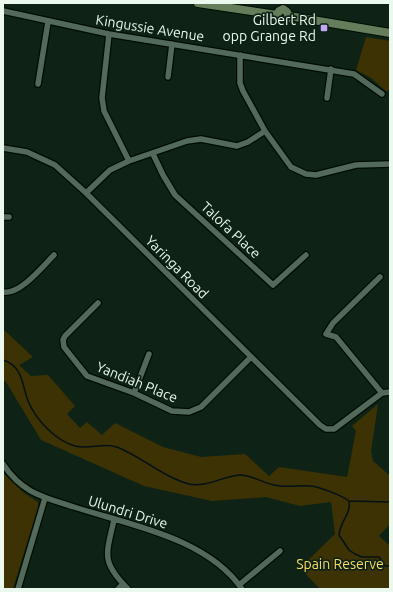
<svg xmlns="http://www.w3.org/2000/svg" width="393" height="592" viewBox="0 0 393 592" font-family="Ubuntu,sans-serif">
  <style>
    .green { fill: #3d3204 }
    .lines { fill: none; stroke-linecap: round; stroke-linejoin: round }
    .stream { stroke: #031115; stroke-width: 1.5 }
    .street-casing { stroke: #000c03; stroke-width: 8 }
    .secondary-casing { stroke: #000c03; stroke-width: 10 }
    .street { stroke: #536a5a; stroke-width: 5.5 }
    .secondary { stroke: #657d5a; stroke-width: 8 }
    .poi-dot { fill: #c3a7f2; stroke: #0e2316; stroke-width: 1.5 }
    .labels { text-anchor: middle; stroke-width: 3.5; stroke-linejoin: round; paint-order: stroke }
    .poi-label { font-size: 14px; fill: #eaf8ee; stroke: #0e2316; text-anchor: end }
    .street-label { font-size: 14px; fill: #eaf8ee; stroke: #0e2316 }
    .park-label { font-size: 14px; fill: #fcdd66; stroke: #0e2316 }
  </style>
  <rect width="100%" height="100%" fill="#0e2316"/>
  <!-- green -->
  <path class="green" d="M366 37 390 41V88L387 92 371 78 356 70Z
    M3 329 33 357 19 365 31 376 48 375 75 406 67 414 80 428 87 422 102 435 115 423 163 447 201 457 245 454 269 476 279 467 347 477 356 431 352 426 378 404 371 451 373 461 389 475 390 477V524L379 536 390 546V589H320L300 568 335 534 331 502 300 506 266 497 212 501 144 486 41 440 6 382 3 380Z
    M3 473 24 493 38 502V507L13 589H3Z"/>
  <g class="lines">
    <!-- stream -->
    <path class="stream" d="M3 360C23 366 22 385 28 401 36 420 56 441 75 446 89 450 103 442 117 447 142 457 163 477 189 484 206 488 223 476 240 475 252 475 263 483 274 485 286 488 299 485 310 486 318 486 343 496 349 501 351 515 340 521 339 535L349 550 355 554 362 557H379L385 566H390
      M349 501 390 502"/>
    <!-- street casing -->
    <g class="street-casing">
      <path id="street" d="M3 11 109 34 354 74 382 94
        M109 34 102 98 104 111 129 161
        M240 55V83L243 91 265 131 291 167 306 174 316 175 356 165 390 164
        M168 77 172 44
        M38 84 48 22
        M327 98 331 69
        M3 148 27 152 55 165 86 193 320 425 326 429H334L382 393 390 392
        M153 154 163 175 175 195 273 285 306 255
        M86 193 110 170 129 161 187 141 201 139 237 146 248 142 265 131
        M3 217H9
        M380 277 333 323 326 334 336 337 382 393
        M3 292C20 295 42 267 54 255
        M98 303 65 336 63 340 64 347 87 376 134 393 172 411 189 412 201 407 251 357
        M134 393 149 354
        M3 464C22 493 43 497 74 507 130 525 207 538 242 589
        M114 520C106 555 101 562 128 589
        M239 585 280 551
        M18 589 45 498
        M118 589 123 584"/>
    </g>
    <!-- secondary casing -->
    <g class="secondary-casing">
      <path id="secondary" d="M198 3 277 15
        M277 15 279 11 283 9 287 12 289 16
        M277 15V19L281 21 286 20 289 16
        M289 16 390 33"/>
    </g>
    <!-- street -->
    <use href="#street" class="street"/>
    <!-- secondary -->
    <use href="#secondary" class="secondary"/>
  </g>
  <!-- markers -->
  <rect class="poi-dot" x="320" y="24" width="8" height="8" rx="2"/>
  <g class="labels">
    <!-- poi labels -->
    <g class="poi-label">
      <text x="316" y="25">Gilbert Rd<tspan x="316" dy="16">opp Grange Rd</tspan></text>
    </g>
    <!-- street labels -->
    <g class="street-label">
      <text transform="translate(150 28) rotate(9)" y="5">Kingussie Avenue</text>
      <text transform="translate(231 230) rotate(43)" y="5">Talofa Place</text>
      <text transform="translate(177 267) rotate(45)" y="5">Yaringa Road</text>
      <text transform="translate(137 382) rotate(22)" y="5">Yandiah Place</text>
      <text transform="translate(128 512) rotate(17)" y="5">Ulundri Drive</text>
    </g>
    <!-- park labels -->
    <g class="park-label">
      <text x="340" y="569">Spain Reserve</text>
    </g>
  </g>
  <!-- border -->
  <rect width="393" height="592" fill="none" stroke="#eaf8ee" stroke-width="8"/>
</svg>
